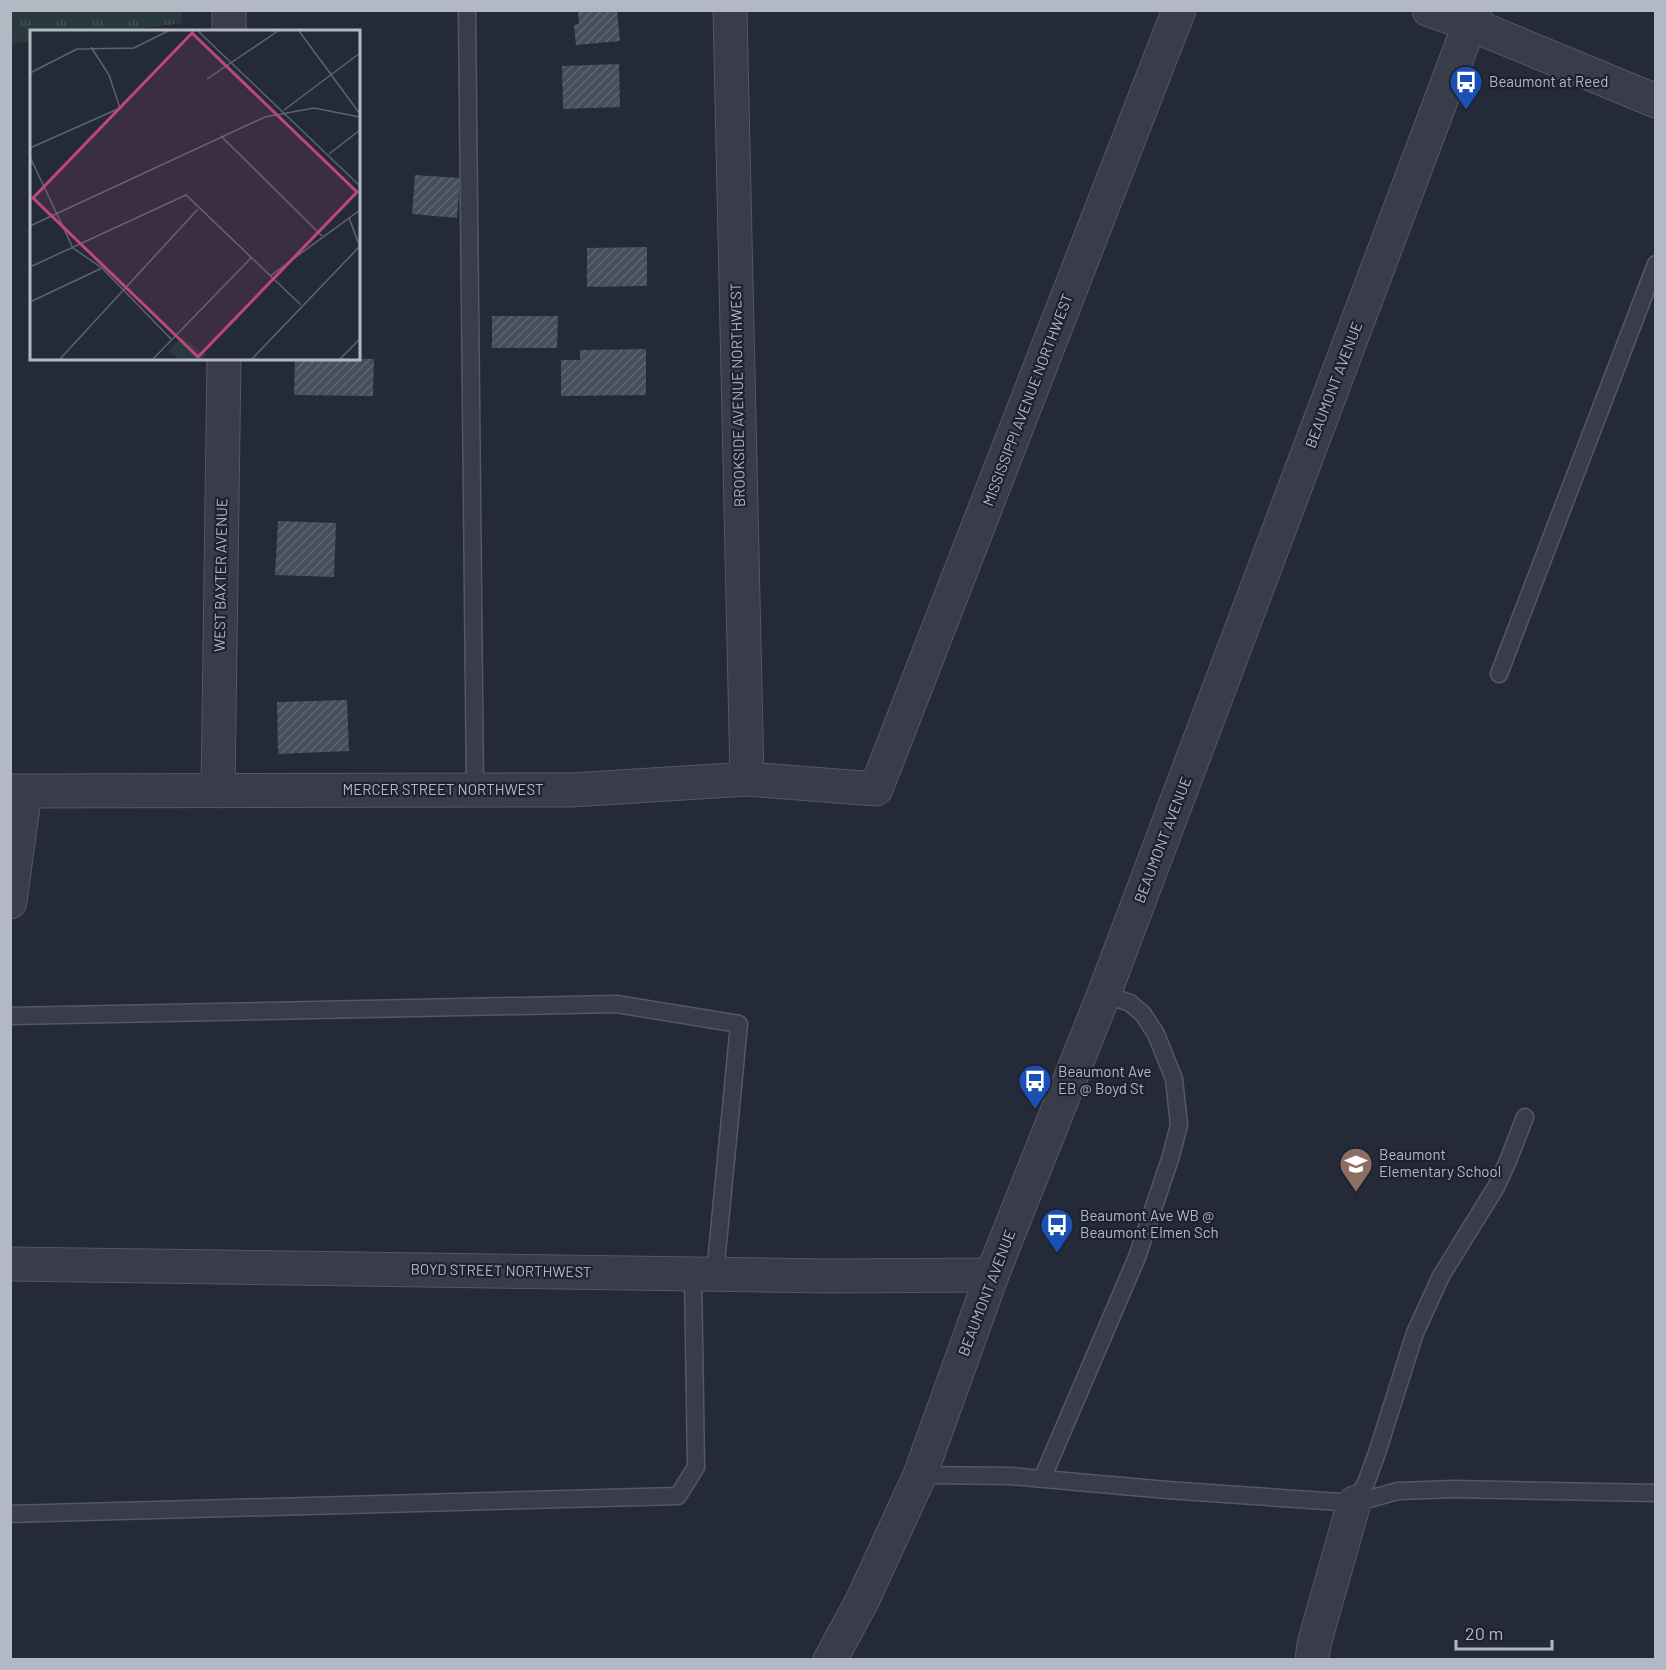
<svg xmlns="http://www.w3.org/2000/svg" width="1666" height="1670" viewBox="0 0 1666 1670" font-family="Barlow,sans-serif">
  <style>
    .grass { fill: url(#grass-tufts) }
    .building { fill: url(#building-hatch) }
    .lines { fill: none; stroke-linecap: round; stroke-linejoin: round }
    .service-casing { stroke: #535864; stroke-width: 19 }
    .minor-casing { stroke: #535864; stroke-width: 35 }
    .tertiary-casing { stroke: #535864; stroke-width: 35 }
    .service { stroke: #383d49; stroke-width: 16 }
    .minor { stroke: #383d49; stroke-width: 33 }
    .tertiary { stroke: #383d49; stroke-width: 33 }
    .labels { text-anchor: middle; stroke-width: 4.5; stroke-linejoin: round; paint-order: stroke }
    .poi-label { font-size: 15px; fill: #b3b8c5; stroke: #1d222e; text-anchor: start }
    .street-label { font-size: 15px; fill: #b3b8c5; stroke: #1d222e }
    .inset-road { fill: none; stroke: #5e6370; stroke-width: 1.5 }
    .view { fill: #be487b; fill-opacity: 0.15; stroke: #be487b; stroke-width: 3 }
    .inset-edge { fill: none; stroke: #b3b8c5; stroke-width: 3 }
  </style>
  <defs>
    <pattern id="grass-tufts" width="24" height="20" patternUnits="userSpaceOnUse" patternTransform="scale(1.5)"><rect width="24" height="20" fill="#2a393d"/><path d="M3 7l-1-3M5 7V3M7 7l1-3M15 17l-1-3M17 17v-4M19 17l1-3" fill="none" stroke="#465458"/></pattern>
    <pattern id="building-hatch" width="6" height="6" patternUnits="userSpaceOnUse" patternTransform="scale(1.5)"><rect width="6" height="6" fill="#464d5d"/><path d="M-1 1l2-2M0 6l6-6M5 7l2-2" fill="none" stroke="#5e6573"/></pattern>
  </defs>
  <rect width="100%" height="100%" fill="#252a38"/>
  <!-- grass -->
  <path class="grass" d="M10 11H182V23L111 32H32L31 41 11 44Z"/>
  <!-- building -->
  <path class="building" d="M578 10H617L620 41 576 45 574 25 579 24Z
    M619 64 620 107 563 109 562 66Z
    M415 175 460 178 457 218 412 214Z
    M647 247V286L587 287V248Z
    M492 316H558L557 348H492Z
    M646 349V395L561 396V360H580V350Z
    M295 358 374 359 373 396 294 395Z
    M278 521 336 523 334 577 275 575Z
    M347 700 349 751 278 754 277 702Z"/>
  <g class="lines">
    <!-- service casing -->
    <g class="service-casing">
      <path id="service" d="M467 10 475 790
        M1499 674 1656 264
        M10 1016 616 1004 739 1024 715 1274
        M920 1475 1011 1476 1167 1490 1354 1503 1398 1491 1454 1489 1656 1493
        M1042 1479 1137 1257 1171 1156 1179 1125 1174 1079 1156 1034 1143 1014 1130 1003 1104 994
        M1354 1503 1366 1483 1377 1453 1415 1333 1441 1276 1496 1187 1508 1161 1525 1117
        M10 1514 678 1496 696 1467 693 1274"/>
    </g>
    <!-- minor casing -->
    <g class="minor-casing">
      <path id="minor" d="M730 10 747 779
        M1429 10 1470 24 1656 101
        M229 32V10
        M10 791 571 790 747 779 876 789 1179 10
        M218 791 224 358
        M10 902 25 791
        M10 1264 830 1276 992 1275
        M1312 1660 1314 1644 1354 1503"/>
    </g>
    <!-- tertiary casing -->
    <g class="tertiary-casing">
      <path id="tertiary" d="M830 1660 862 1601 920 1475 992 1275 1104 994 1475 10"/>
    </g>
    <!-- service -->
    <use href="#service" class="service"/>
    <!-- minor -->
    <use href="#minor" class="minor"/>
    <!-- tertiary -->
    <use href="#tertiary" class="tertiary"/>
  </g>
  <!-- icons -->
  <defs>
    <g id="bus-pin" transform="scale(1.725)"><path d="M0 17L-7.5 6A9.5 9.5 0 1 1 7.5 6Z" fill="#1a4fb4" stroke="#1d222e"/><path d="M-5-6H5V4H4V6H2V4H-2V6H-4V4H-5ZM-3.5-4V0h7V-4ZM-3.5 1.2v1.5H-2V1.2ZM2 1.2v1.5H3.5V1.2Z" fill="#fff"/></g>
    <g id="school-pin" transform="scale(1.725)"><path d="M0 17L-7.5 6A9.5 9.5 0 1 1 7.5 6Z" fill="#8d6e63" stroke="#1d222e"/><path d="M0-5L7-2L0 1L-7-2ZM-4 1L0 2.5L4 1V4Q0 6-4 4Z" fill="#fff"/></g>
  </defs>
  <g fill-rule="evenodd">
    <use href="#bus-pin" x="1466" y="82"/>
    <use href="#bus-pin" x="1035" y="1081"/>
    <use href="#school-pin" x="1356" y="1164"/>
    <use href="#bus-pin" x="1057" y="1225"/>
  </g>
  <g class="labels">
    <!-- poi labels -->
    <g class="poi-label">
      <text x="1489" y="87">Beaumont at Reed</text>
      <text x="1058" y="1077">Beaumont Ave<tspan x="1058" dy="17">EB @ Boyd St</tspan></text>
      <text x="1379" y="1160">Beaumont<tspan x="1379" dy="17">Elementary School</tspan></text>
      <text x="1080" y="1221">Beaumont Ave WB @<tspan x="1080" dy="17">Beaumont Elmen Sch</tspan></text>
    </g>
    <!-- street labels -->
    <g class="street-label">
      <text transform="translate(1334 385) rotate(-69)" y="5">BEAUMONT AVENUE</text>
      <text transform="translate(738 395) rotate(-91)" y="5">BROOKSIDE AVENUE NORTHWEST</text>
      <text transform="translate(1028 400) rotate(-69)" y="5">MISSISSIPPI AVENUE NORTHWEST</text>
      <text transform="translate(221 575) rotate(-89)" y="5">WEST BAXTER AVENUE</text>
      <text x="443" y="795">MERCER STREET NORTHWEST</text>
      <text transform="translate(1163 840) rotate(-69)" y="5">BEAUMONT AVENUE</text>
      <text transform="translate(501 1271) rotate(1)" y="5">BOYD STREET NORTHWEST</text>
      <text transform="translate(987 1293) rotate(-69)" y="5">BEAUMONT AVENUE</text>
    </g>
  </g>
  <!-- overview -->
  <g transform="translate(30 30)">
    <rect width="330" height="330" fill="#252a38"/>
    <path d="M152 307 176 325 172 329H149L138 321Z" fill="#2a393d"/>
    <path class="inset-road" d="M168 1 330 156M269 1 330 84M0 43 47 19 104 18 138 1M177 49 248 1M254 80 330 23M191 106 292 206M0 118 90 78 79 45 61 17M299 124 330 100M0 127 43 218 72 238 141 309M319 188 330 217M0 196 235 87 284 78 330 87M0 237 156 165 271 275M240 246 330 180M0 272 72 238M30 329 168 179M123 329 221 228M222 329 330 216M310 329 330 309"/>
    <path class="view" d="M162 3 327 162 168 327 3 168Z"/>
    <rect width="330" height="330" class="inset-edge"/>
  </g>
  <!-- border -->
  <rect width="1666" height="1670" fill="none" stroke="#b3b8c5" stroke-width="24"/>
  <!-- scale -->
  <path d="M1456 1640v9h96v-9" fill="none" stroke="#b3b8c5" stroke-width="3"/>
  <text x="1465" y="1640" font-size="18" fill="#b3b8c5" stroke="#1d222e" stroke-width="4.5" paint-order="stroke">20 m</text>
</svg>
